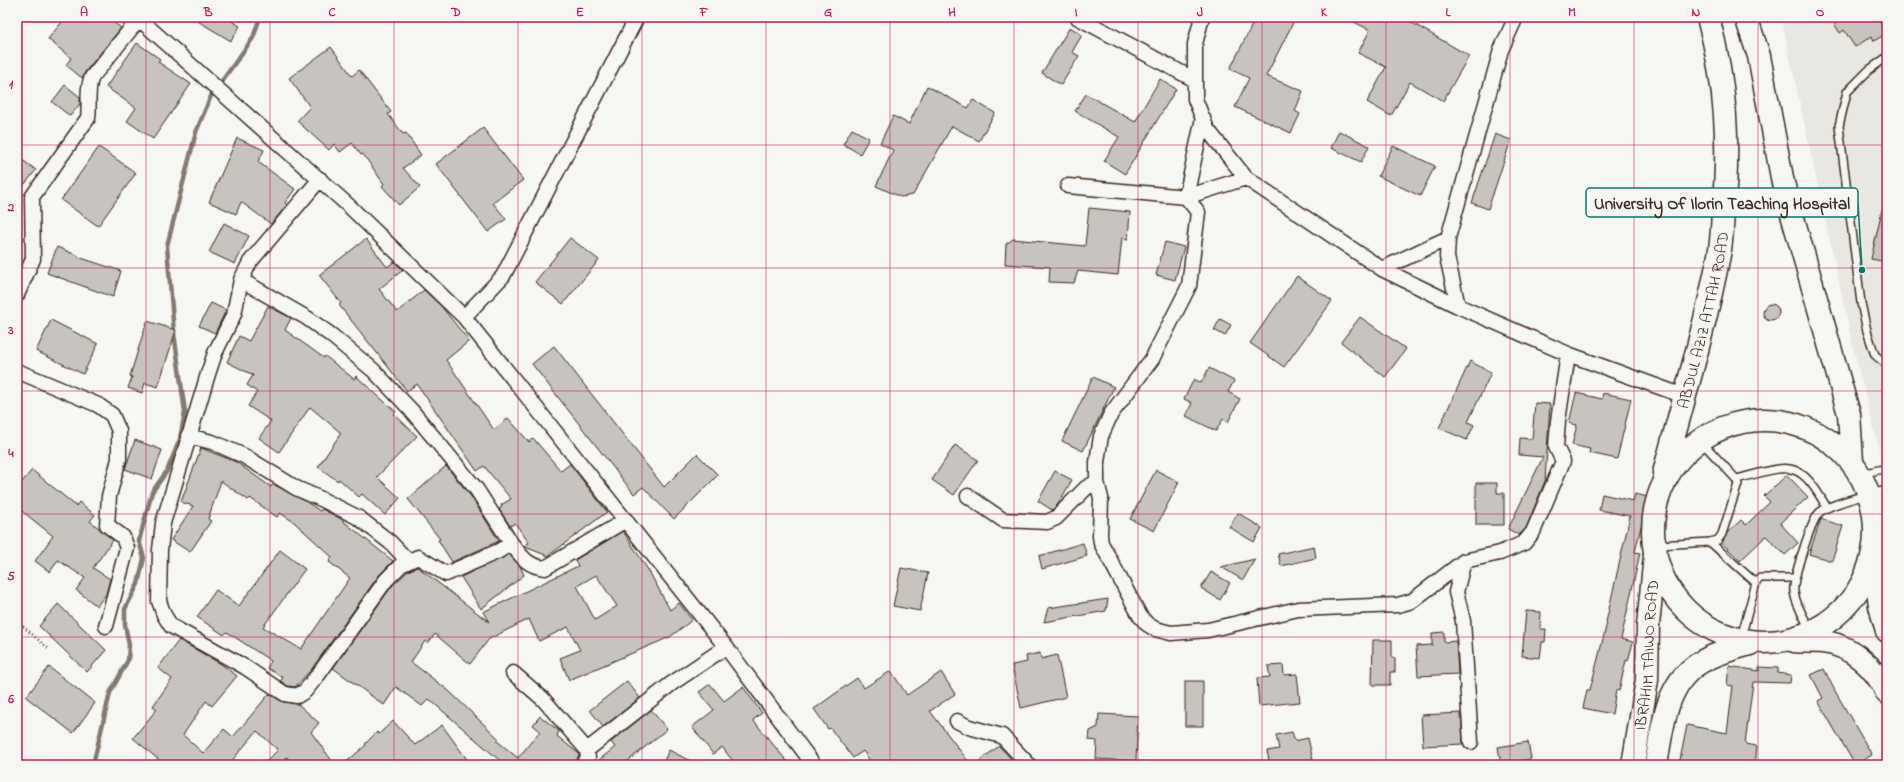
<svg xmlns="http://www.w3.org/2000/svg" width="1904" height="782" viewBox="0 0 1904 782" font-family="'Indie Flower',sans-serif">
  <style>
    .built { fill: #e8e7e2 }
    .lines { fill: none; stroke-linecap: round; stroke-linejoin: round }
    .stream { stroke: #857a71; stroke-width: 4.5 }
    .building { fill: #c8c3be; stroke: #3b2a1e; fill-rule: evenodd }
    .lane-casing { stroke: #3b2a1e; stroke-width: 10 }
    .street-casing { stroke: #3b2a1e; stroke-width: 17 }
    .primary-casing { stroke: #3b2a1e; stroke-width: 25 }
    .highway-casing { stroke: #3b2a1e; stroke-width: 25 }
    .path { stroke: #3b2a1e; stroke-width: 2.5; stroke-dasharray: 1 3; stroke-linecap: butt }
    .lane { stroke: #f6f6f2; stroke-width: 7 }
    .street { stroke: #f6f6f2; stroke-width: 14 }
    .primary { stroke: #f6f6f2; stroke-width: 22 }
    .highway { stroke: #f6f6f2; stroke-width: 22 }
    .grid { fill: none; stroke: #c2185b; stroke-width: 1; stroke-opacity: 0.55 }
    .labels { text-anchor: middle; stroke-width: 3.5; stroke-linejoin: round; paint-order: stroke }
    .street-label { font-size: 16px; fill: #3b2a1e; stroke: #f6f6f2 }
    .leader { fill: none; stroke: #0f766e; stroke-width: 1.5 }
    .callout-dot { fill: #0f766e; stroke: #f6f6f2; stroke-width: 1.5 }
    .callout { fill: #f6f6f2; stroke: #0f766e; stroke-width: 1.5 }
    .callout-label { font-size: 17px; text-anchor: middle; font-weight: bold; fill: #3b2a1e }
    .neatline { fill: none; stroke: #c2185b; stroke-width: 1.5 }
    .grid-label { font-size: 13px; text-anchor: middle; font-weight: bold; fill: #c2185b }
  </style>
  <rect width="100%" height="100%" fill="#f6f6f2"/>
  <filter id="ink" filterUnits="userSpaceOnUse"><feTurbulence type="fractalNoise" baseFrequency=".025" numOctaves="2"/><feDisplacementMap in="SourceGraphic" scale="8" xChannelSelector="R" yChannelSelector="G"/><feConvolveMatrix kernelMatrix="1 2 1 2 8 2 1 2 1" color-interpolation-filters="sRGB"/></filter>
  <g filter="url(#ink)">
    <!-- built -->
    <path class="built" d="M1781 17H1887V463L1883 465 1854 351Z"/>
    <g class="lines">
      <!-- stream -->
      <path class="stream" d="M93 765 110 693 128 660 129 645 125 625V609L138 584 144 558 139 541 152 492 167 471 180 439 185 412 174 333 167 246 196 132 211 96 253 38 260 17"/>
    </g>
    <!-- building -->
    <path class="building" d="M66 17H107L121 28 85 72 82 78 66 65 71 58 48 39Z
      M191 17H225L240 26 231 41Z
      M1256 17H1296L1266 76 1303 91 1295 111 1300 114 1291 133 1235 107 1249 78 1230 69Z
      M1344 17H1411L1409 21 1469 56 1443 101 1410 82 1391 116 1367 102 1386 67 1358 53 1370 30Z
      M1830 17H1876L1887 33 1874 41 1872 36 1855 47 1844 30 1840 33Z
      M1070 27 1082 35 1072 52 1079 56 1061 85 1042 73Z
      M137 43 160 59 158 62 191 84 153 139 127 121 136 108 106 87Z
      M331 47 352 76 359 70 391 112 388 114 403 134 406 133 421 155 403 168 420 187 399 205 382 186 384 184 363 154 361 155 352 143 340 152 334 144 329 150 297 121 310 107 289 78Z
      M1160 79 1176 89 1125 174 1104 161 1119 137 1075 111 1086 94 1135 122Z
      M65 85 80 97V104L70 116 52 102Z
      M927 86 968 108 973 100 995 113 979 141 952 126 913 195 901 197 876 186 893 150 880 143 893 116 909 124Z
      M483 128 523 180 493 203 506 219 488 232 436 164Z
      M852 129 869 138 860 154 843 144Z
      M1339 131 1369 146 1361 162 1331 148Z
      M1495 134 1511 140 1488 209 1472 203Z
      M237 138 264 150 258 162 295 189 285 203 287 205 271 224 241 202 236 214 209 202Z
      M1393 146 1435 166 1420 196 1378 176Z
      M99 147 136 173 98 226 61 200Z
      M17 156 36 170 25 184 17 178Z
      M1089 208 1130 212 1128 239 1122 238 1118 275 1078 271 1074 283 1049 282 1050 267 1005 264 1006 244 1013 239 1085 246Z
      M1882 210 1887 211V262L1871 259Z
      M224 223 249 236 235 264 209 252Z
      M570 238 599 260 563 304 535 282Z
      M366 239 387 267 394 262 403 270 379 289 397 312 424 290 441 306 469 341 446 360 494 430 508 418 529 442 533 438 561 471 570 464 607 512 548 556 525 547 524 546 529 543 515 523 510 526 499 509 502 507 501 505 511 499 484 466 477 471 417 384 407 391 339 305 341 303 319 275Z
      M1165 242 1184 247 1175 280 1156 275Z
      M57 247 79 256 78 257 121 271 113 297 47 273Z
      M1297 276 1332 301 1284 367 1250 343Z
      M211 303 226 310 215 333 199 326Z
      M1763 312a8 8 0 1 1 16 0a8 8 0 1 1-16 0Z
      M268 306 291 318 285 330 324 358 325 356 354 379 356 376 396 412 394 414 417 436 377 477 400 498 385 515 362 494 359 497 339 479 338 481 318 467 341 433 310 407 279 452 259 438 271 421 248 406 257 392 247 385 253 375 227 362 239 336 249 341Z
      M1360 317 1406 349 1385 377 1341 342Z
      M1220 319 1231 325 1225 336 1214 330Z
      M51 320 98 344 83 374 36 351Z
      M147 321 176 330 158 387 145 383 142 393 128 388 132 377 130 376Z
      M554 346 664 487 697 454 718 475 674 519 643 487 634 494 532 364Z
      M1470 361 1491 373 1468 422 1474 425 1467 440 1439 428Z
      M1209 368 1234 381 1228 392 1240 399 1228 422 1223 419 1216 431 1186 416 1192 403 1184 399 1194 379 1201 383Z
      M1093 377 1114 387 1083 451 1062 441Z
      M1576 393 1602 399 1603 393 1631 399 1617 459 1589 453 1590 449 1572 445 1577 425 1569 423Z
      M1535 403 1550 404 1545 481 1526 528 1519 535 1508 529 1543 457 1519 455 1520 438 1532 439Z
      M135 440 162 450 152 479 125 469Z
      M955 445 978 460 954 495 932 480Z
      M201 448 236 462 271 487 273 484 305 501 320 511 322 509 343 520V521L393 561 379 575 311 670 295 687 288 686 280 681 283 678 267 668 271 661 227 632 224 635 197 617 216 590 239 606 280 550 305 569 263 627 301 649 350 578 329 562 332 557 294 522 280 513 277 517 250 498 248 500 221 481 208 519 211 521 190 552 171 540 193 506 181 502Z
      M446 466 470 495 499 541 452 562 438 540 440 539 408 499Z
      M32 470 76 506 79 502 95 515 90 521 113 540 93 568 110 579 106 594 97 606 76 590 85 578 58 560 50 572 35 561 53 536 17 507V488Z
      M1156 470 1179 482 1154 531 1130 519Z
      M1055 471 1072 480 1058 504 1052 510 1038 501Z
      M1787 475 1808 497 1780 523 1798 543 1785 555 1766 536 1740 561 1722 543 1727 533 1741 520 1746 525 1770 502 1764 496Z
      M1476 483H1497V493H1504V525H1476Z
      M1602 494 1633 501 1635 494 1648 497 1635 552 1640 553 1621 639 1633 642 1628 661 1626 660 1619 691 1616 690 1612 714 1583 708 1587 690H1590L1607 623 1606 622 1630 516 1599 510Z
      M1238 513 1262 528 1254 542 1229 527Z
      M1821 519 1843 526 1832 561 1809 554Z
      M623 531 650 573 670 610 679 603 692 620 670 637 569 680 560 658 580 650 568 627 539 641 529 619 489 639 470 664 435 634 428 643 425 641 411 662 449 691 499 739 497 741 518 758 540 731 533 725 540 716 559 731 557 736 579 754 575 765H505L429 699 422 706 396 687 384 705 333 668 392 586 408 571 417 567 419 568 489 622 483 612 578 566 575 560ZM596 575 617 606 595 620 577 586Z
      M1083 543 1087 556 1042 569 1039 556Z
      M1314 546 1316 558 1281 566 1278 554Z
      M509 554 520 566 524 575 481 609 461 577Z
      M1255 559 1243 580 1221 567Z
      M901 568 928 573 920 611 893 606Z
      M1211 572 1230 583 1220 600 1201 588Z
      M1108 599 1106 611 1044 622 1048 608Z
      M58 604 106 650 87 672 39 626Z
      M1526 611 1541 612 1540 629H1546L1545 642H1542L1540 658 1522 656Z
      M1444 632V642L1456 641 1458 674 1418 676 1416 646 1432 645V633Z
      M179 640 221 664 237 676 212 706 206 701 183 735 203 753 224 729 233 737 269 694 283 702 298 704 319 723 311 732 335 765H293L287 757 280 765H263L278 750 257 731 228 765H165L133 738 157 709 153 706 172 679 158 668Z
      M1373 640H1392V658H1395V672H1390V685H1372Z
      M1040 653 1041 659 1057 655 1066 697 1021 708 1012 665 1027 662 1026 656Z
      M1283 665 1284 675 1297 674 1300 702 1259 706 1257 678 1270 677 1268 666Z
      M1729 666 1759 671V667L1778 668V673L1791 675 1790 683 1753 682 1745 744 1757 746 1755 765H1679L1687 725 1727 733 1733 686 1727 685Z
      M49 667 95 703 73 733 26 697Z
      M1824 669 1835 691 1872 755 1855 765 1818 701 1823 698 1811 675Z
      M891 671 907 695 941 672 955 694 930 711 971 765H873L863 751 853 758 830 728 828 729 814 709 857 678 864 688Z
      M627 681 640 698 603 727 590 710Z
      M1185 681H1203V726H1185Z
      M710 684 724 701 743 687 762 713 753 720 790 765H736L722 747 713 754 692 727 714 710 699 692Z
      M651 710 667 729 623 765H593L615 747 611 742Z
      M1461 713 1463 744 1423 746 1421 715Z
      M1099 714 1138 716 1136 761 1096 759 1097 741 1089 740 1090 731 1098 727Z
      M393 721 415 745 442 725 471 765H343L366 745 365 744 377 732 379 734Z
      M1292 732 1295 741 1308 738 1314 765H1270L1267 751 1279 749 1276 735Z
      M1528 742 1531 759 1512 762 1513 765H1501L1498 747Z
      M999 746 1017 765H974Z
      M669 750 698 765H662Z"/>
    <g class="lines">
      <!-- lane casing -->
      <g class="lane-casing">
        <path id="lane" d="M1887 57 1869 70 1847 92 1839 126 1861 303 1867 331 1875 355 1887 365
          M1861 474 1887 468
          M1736 479C1789 466 1798 456 1827 508
          M1710 542 1756 583
          M1658 545 1710 542 1718 540 1722 534 1738 484 1736 479 1699 439
          M1811 631C1805 619 1796 606 1794 592 1792 580 1812 518 1820 512 1834 502 1870 494 1887 490
          M1740 641 1756 583 1760 578H1794"/>
      </g>
      <!-- street casing -->
      <g class="street-casing">
        <path id="street" d="M137 17 349 206 464 317 726 647 814 765
          M1077 17 1195 80
          M1202 17 1195 44V99L1207 129 1246 178 1382 269 1458 306 1568 354 1684 396
          M320 179 250 262 241 280 234 314 215 353 208 374 163 523 160 550 159 601 164 615 171 626 245 667 285 694 297 696 305 691 318 675 386 580 401 565 418 557 446 574 499 551 511 543C522 557 527 566 545 568L626 520
          M1068 186 1186 197 1246 178
          M1186 197 1198 212 1189 286 1152 359 1111 414 1101 436 1097 462V482L1101 498 1100 536 1101 543 1140 616 1147 624 1155 629 1171 633 1208 630 1298 609 1398 605 1412 601 1464 561 1500 553 1524 543 1533 532 1563 461 1556 447 1558 421 1568 354
          M1186 197 1203 118
          M1382 269 1448 238
          M241 280 307 318 331 335 373 370 411 410 477 490 511 543
          M17 295 33 259 32 197 88 118C90 105 86 89 92 77L139 19
          M1458 306 1447 257 1448 238 1501 50 1516 17
          M464 317 503 276 637 17
          M17 371 98 405 112 415 119 431V459L109 496 107 525 123 537 127 548 106 626
          M188 436 212 442 244 456 296 488 321 499 359 518 391 543 408 561
          M968 496 1003 520 1047 522 1056 518 1086 488 1097 482
          M1464 561 1456 592 1463 621 1471 742
          M513 673 543 699 587 750 588 758 583 765
          M957 721 969 727 1002 736 1029 765
          M587 750 671 684 726 647"/>
      </g>
      <!-- primary casing -->
      <g class="primary-casing">
        <g id="primary">
          <path id="s1" d="M1633 765 1647 680 1648 625 1656 545"/>
          <path d="M1656 765C1662 730 1665 685 1698 664 1713 654 1733 649 1750 644"/>
        </g>
      </g>
      <!-- highway casing -->
      <g class="highway-casing">
        <g id="highway">
          <path d="M1746 17 1759 56 1783 183 1849 414 1852 461"/>
          <circle cx="1764" cy="531" r="111"/>
          <path id="s2" d="M1664 473C1683 401 1705 328 1719 255 1722 241 1722 226 1723 212 1730 143 1726 85 1708 17"/>
          <path d="M1874 554 1880 606 1887 631"/>
          <path d="M1794 641C1803 642 1812 641 1822 642 1850 644 1876 668 1887 693"/>
        </g>
      </g>
      <!-- path -->
      <path class="path" d="M17 621 50 650"/>
      <!-- lane -->
      <use href="#lane" class="lane"/>
      <!-- street -->
      <use href="#street" class="street"/>
      <!-- primary -->
      <use href="#primary" class="primary"/>
      <!-- highway -->
      <use href="#highway" class="highway"/>
    </g>
  </g>
  <!-- grid -->
  <path class="grid" d="M146 17V765M270 17V765M394 17V765M518 17V765M642 17V765M766 17V765M890 17V765M1014 17V765M1138 17V765M1262 17V765M1386 17V765M1510 17V765M1634 17V765M1758 17V765M17 145H1887M17 268H1887M17 391H1887M17 514H1887M17 637H1887"/>
  <g class="labels">
    <!-- street labels -->
    <g class="street-label">
      <text dy="6" stroke="none"><textPath href="#s2" startOffset="158">ABDUL AZIZ ATTAH ROAD</textPath></text>
      <text dy="6" stroke="none"><textPath href="#s1" startOffset="111">IBRAHIM TAIWO ROAD</textPath></text>
    </g>
  </g>
  <!-- callouts -->
  <path class="leader" d="M1862 270L1858 203"/>
  <circle class="callout-dot" cx="1862" cy="270" r="4"/>
  <rect class="callout" x="1586" y="188" width="272" height="29" rx="4"/>
  <g class="callout-label">
    <text x="1722" y="209">University Of Ilorin Teaching Hospital</text>
  </g>
  <!-- margin -->
  <rect width="1904" height="782" fill="none" stroke="#f6f6f2" stroke-width="44"/>
  <rect x="22" y="22" width="1860" height="738" class="neatline"/>
  <g class="grid-label">
    <text x="84" y="16">A</text>
    <text x="208" y="16">B</text>
    <text x="332" y="16">C</text>
    <text x="456" y="16">D</text>
    <text x="580" y="16">E</text>
    <text x="704" y="16">F</text>
    <text x="828" y="16">G</text>
    <text x="952" y="16">H</text>
    <text x="1076" y="16">I</text>
    <text x="1200" y="16">J</text>
    <text x="1324" y="16">K</text>
    <text x="1448" y="16">L</text>
    <text x="1572" y="16">M</text>
    <text x="1696" y="16">N</text>
    <text x="1820" y="16">O</text>
    <text x="11" y="88">1</text>
    <text x="11" y="211">2</text>
    <text x="11" y="334">3</text>
    <text x="11" y="457">4</text>
    <text x="11" y="580">5</text>
    <text x="11" y="703">6</text>
  </g>
</svg>
